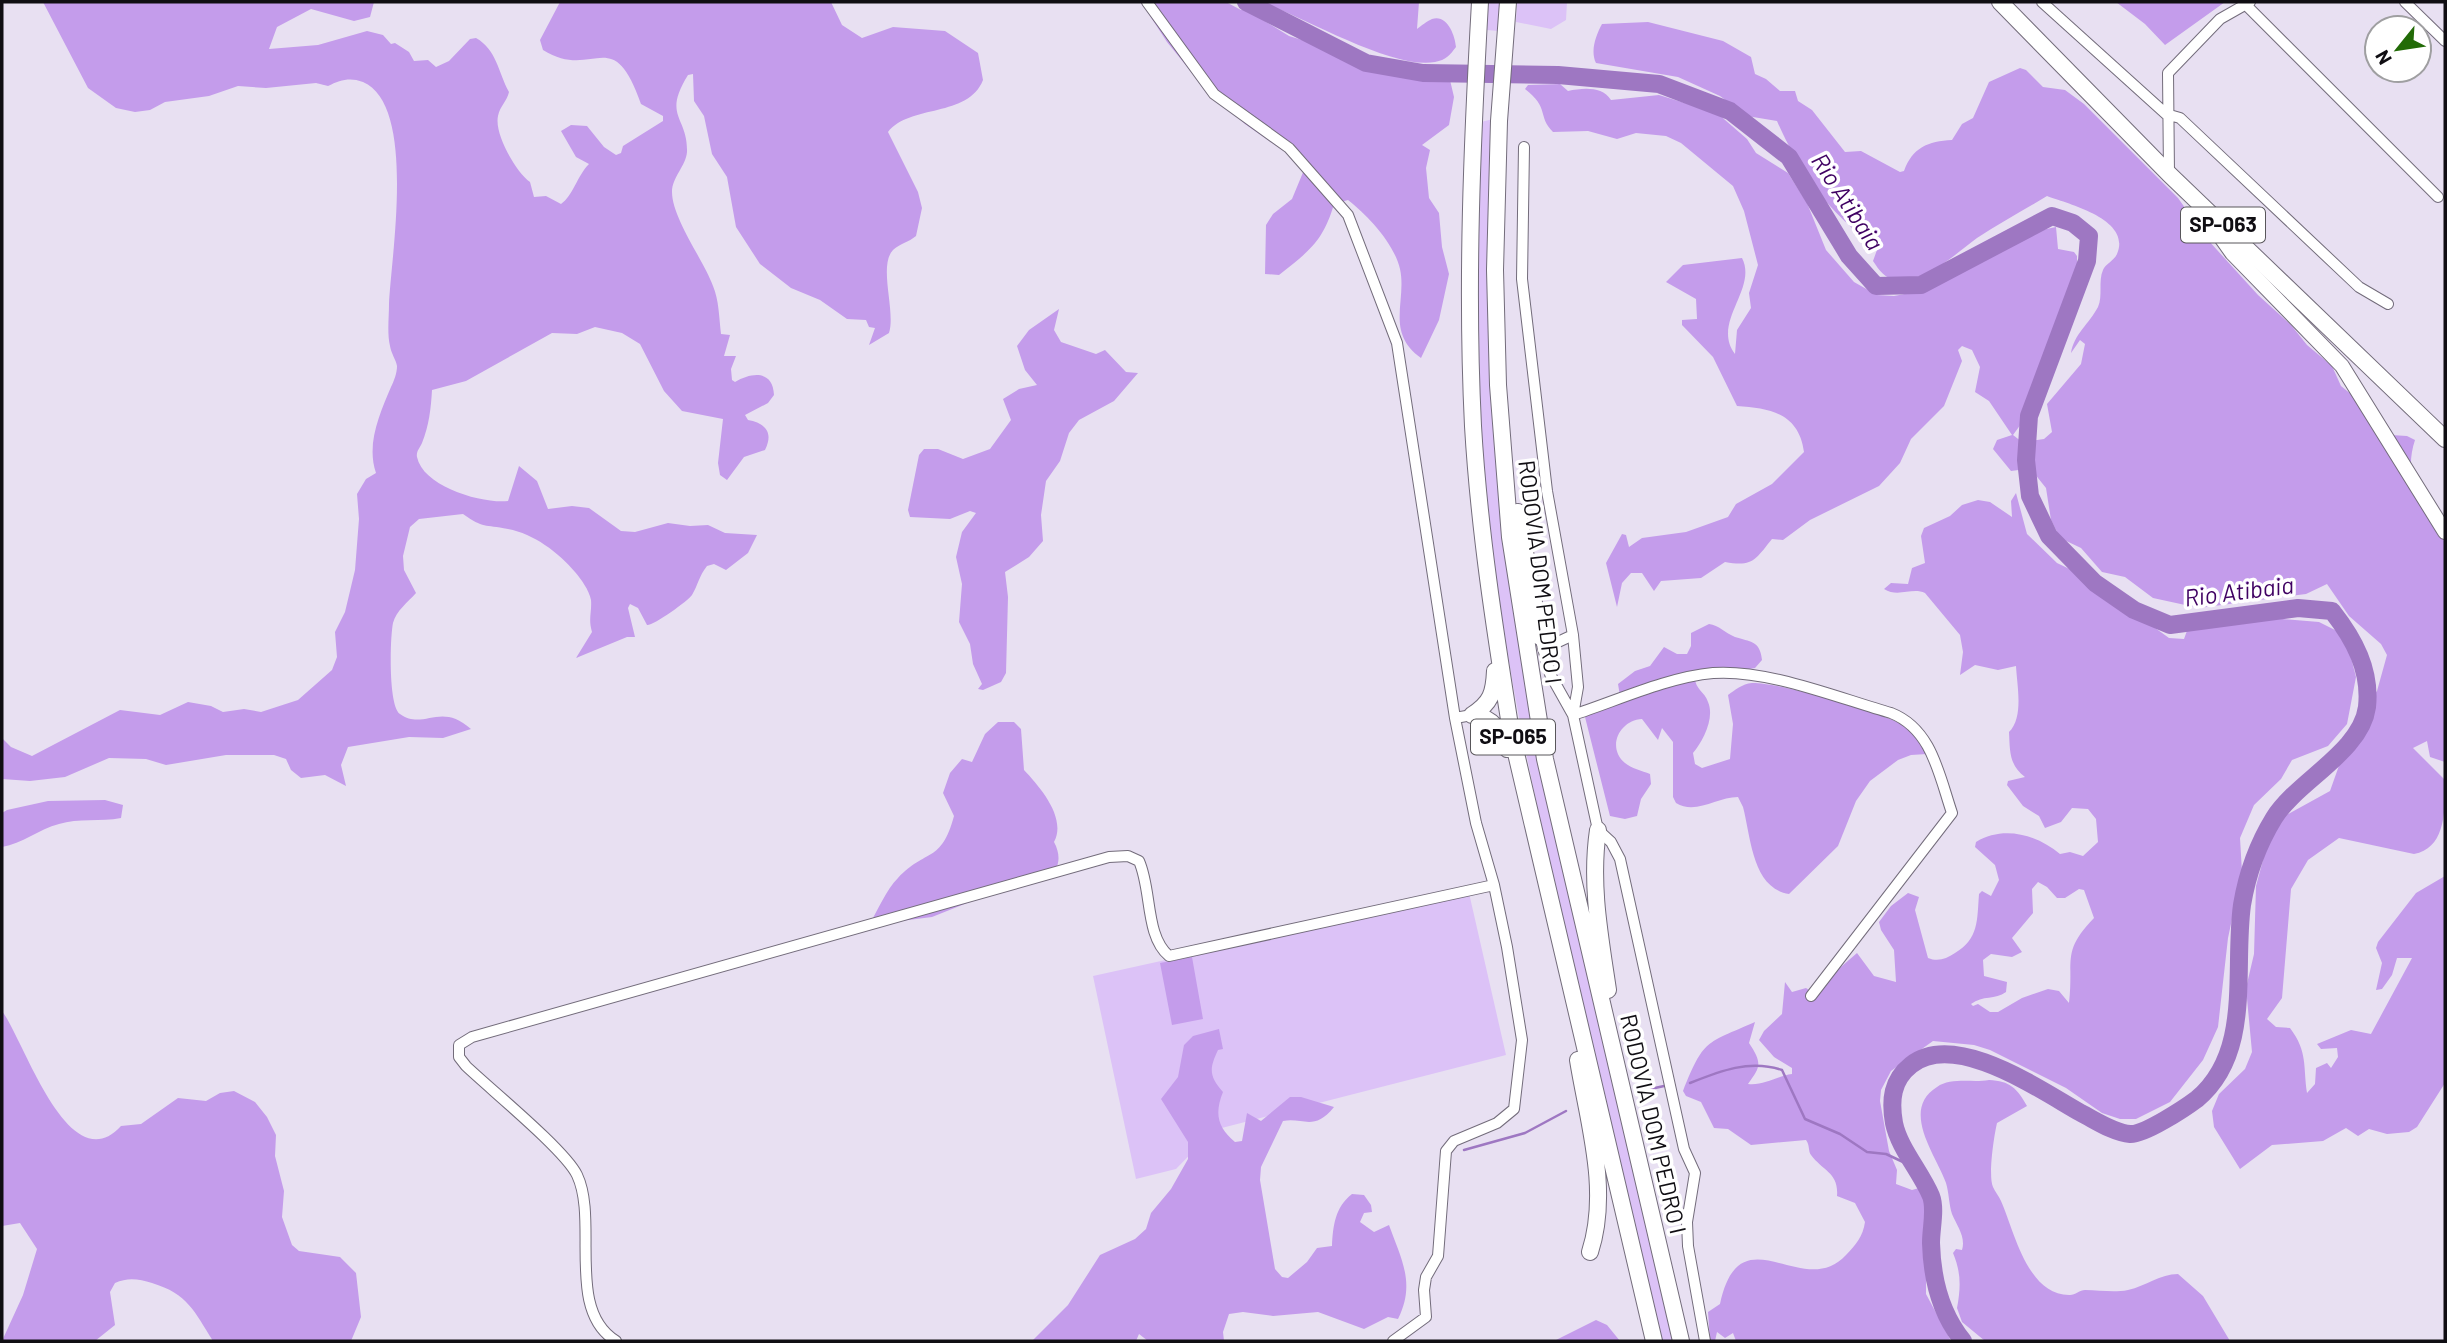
<svg xmlns="http://www.w3.org/2000/svg" width="2447" height="1343" viewBox="0 0 2447 1343" font-family="Barlow,sans-serif">
  <style>
    .green { fill: #dcc2f7 }
    .forest { fill: #c49ceb; fill-rule: evenodd }
    .lines { fill: none; stroke-linecap: round; stroke-linejoin: round }
    .stream { stroke: #9e77c2; stroke-width: 2.5 }
    .river { stroke: #9e77c2; stroke-width: 18 }
    .minor-casing { stroke: #736c7b; stroke-width: 12 }
    .major-casing { stroke: #736c7b; stroke-width: 16 }
    .highway-casing { stroke: #736c7b; stroke-width: 18 }
    .minor { stroke: #fff; stroke-width: 10 }
    .major { stroke: #fff; stroke-width: 14 }
    .highway { stroke: #fff; stroke-width: 16 }
    .labels { text-anchor: middle; stroke-width: 7; stroke-linejoin: round; paint-order: stroke }
    .shield { fill: #fff; stroke: #58565a; stroke-width: 2 }
    .shield-label { font-size: 21px; font-weight: bold; fill: #100e13 }
    .street-label { font-size: 23px; fill: #100e13; stroke: #fff }
    .water-label { font-size: 24px; font-style: italic; fill: #3f0162; stroke: #fff }
  </style>
  <rect width="100%" height="100%" fill="#e8e0f2"/>
  <!-- green -->
  <path class="green" d="M1488 2H1500L1498 31 1487 30Z
    M1517 2H1567L1566 20 1551 29 1516 22Z
    M1493 119 1492 400 1502 520 1516 626 1542 775 1673 1341H1660C1628 1206 1597 1071 1566 935 1534 795 1503 656 1488 513 1475 383 1477 253 1481 122Z
    M1469 893 1506 1055 1214 1130 1176 1169 1136 1179 1093 976Z"/>
  <!-- forest -->
  <path class="forest" d="M43 2H374L370 17 354 21 311 9 277 27 269 49 318 45 367 31 383 35 391 44 395 43 409 52 414 61 428 60 436 67 449 61 470 39 476 38C497 50 498 72 509 92 507 101 500 106 498 116 494 134 516 172 530 182L534 197 546 196 561 204C573 196 577 176 589 164L576 157 561 131 571 125 587 126 604 147 616 155 621 153 623 146 663 121V116L641 104C612 21 594 82 543 50L540 40 560 2H831L842 25 862 38 893 27 945 31 978 53 983 80C968 118 910 104 888 132L918 192 922 208 916 236C909 242 899 244 893 250 878 266 896 311 889 333L869 345 875 328 869 327 866 320 847 319 820 300 791 288 760 264 736 227 727 177 712 154 704 116 694 101 693 74 688 75C662 117 688 116 687 152 686 166 672 177 672 192 672 218 704 261 713 286 719 300 719 318 721 334L730 335 724 356H736L731 369 732 380 735 382C752 372 773 370 774 395L768 403 745 415 748 420C765 423 774 432 765 450L744 457 727 480 720 475 718 463 723 419 682 411 664 391 640 344 622 333 595 327 577 334 552 333 466 381 432 390C431 408 429 426 422 443 420 448 416 451 417 457 423 487 483 504 508 501L519 466 537 481 548 509 572 506 589 508 621 531 635 532 668 523 690 526 708 525 725 533 757 535 748 553 726 570 714 564 707 566C699 576 698 585 692 595 688 601 653 626 647 625L638 608 630 604 628 608 635 637H627L576 658 592 632C588 619 592 612 591 600 589 590 581 579 575 572 558 552 534 534 508 529 484 524 484 529 463 514L419 519 410 527 403 556 404 570 416 593C408 602 396 611 393 623 390 637 388 706 400 714 424 731 440 701 471 729L443 738 409 737 348 747 341 765 346 786 325 775 301 778 291 770 286 759 274 755H226L166 765 146 759 109 758 65 777 30 781 2 779V738L11 747 32 756 120 710 160 715 188 702 211 706 223 712 244 709 261 712 298 700 332 670 337 657 335 632 345 612 355 570 359 519 357 494 366 479 376 473C366 444 380 413 391 387 394 381 397 373 397 366 396 360 391 353 390 346 387 333 389 318 389 304 391 256 417 105 363 82 350 77 340 80 328 86L316 83 266 88 238 86 209 96 165 102 150 110 135 112 116 108 88 88Z
    M1141 2H1226L1241 10 1245 9 1289 36 1348 54 1383 72 1450 80 1454 97 1449 125 1422 145 1430 150 1426 168 1429 198 1439 213 1442 247 1449 274 1439 320 1421 358C1385 332 1407 301 1400 269 1394 243 1368 216 1348 200L1334 204C1323 242 1308 252 1279 275L1265 274 1266 225 1273 214 1292 199 1304 170 1300 162 1245 124 1197 79 1167 42Z
    M1262 2H1419L1417 29C1421 26 1427 21 1432 19 1447 14 1455 35 1456 47 1450 55 1446 60 1435 62 1394 70 1303 17 1262 2Z
    M2116 2H2225L2165 45 2145 24Z
    M1648 22 1723 41 1751 57 1755 74 1766 79 1780 91H1795L1798 101 1812 110 1845 152 1861 151 1900 172 1904 171C1912 148 1928 141 1952 140L1962 124 1973 118 1989 82 2020 68 2026 70 2043 87 2065 90 2084 104 2178 198 2208 240 2258 295 2291 325 2307 345 2332 366 2341 386 2368 408 2391 435 2407 436 2415 440C2402 478 2422 514 2445 542V762L2430 757 2427 741 2413 748 2445 780C2445 807 2447 848 2414 854L2339 838 2308 860 2291 889 2282 998 2267 1019 2276 1027 2290 1028C2308 1052 2303 1066 2307 1093L2315 1084 2316 1068 2327 1063 2331 1068 2338 1057 2337 1048 2321 1049 2317 1044 2351 1030 2371 1034 2412 958H2397L2392 975 2382 989 2376 990 2382 963 2376 948 2378 942 2416 893 2445 876V1083L2417 1127 2409 1132 2387 1134 2369 1129 2358 1136 2346 1128 2323 1141 2272 1145 2240 1169 2214 1127 2212 1111 2219 1094 2245 1069 2252 1052 2246 988 2254 954 2256 886 2270 834 2279 819 2330 791 2357 715 2377 691 2387 655 2381 644 2349 616 2327 584 2306 594 2199 608 2153 598 2125 577 2102 572 2081 548 2060 538 2051 520 2046 488 2034 473 2026 469 2011 471 1993 449 1997 440 2012 435 1989 401 1975 392 1980 367 1972 350 1962 346 1958 350 1962 361 1944 406 1911 439 1900 463 1879 486 1810 520 1783 540 1772 539C1755 560 1753 567 1725 562L1701 578 1661 581 1654 591 1642 573H1631L1622 583 1617 607 1606 563 1622 534 1626 535 1629 547 1642 538 1686 532 1728 517 1736 504 1772 484 1804 452C1799 414 1771 408 1737 406L1713 357 1682 325V320L1697 319 1696 299 1666 282 1683 265 1742 258C1758 289 1711 322 1735 354L1737 330 1751 308 1749 293 1758 265 1744 211 1733 186 1681 143 1666 136 1636 133 1617 139 1588 131 1553 132C1537 116 1550 108 1525 89L1528 85 1560 84 1568 91C1583 88 1602 86 1611 100L1659 95 1717 113 1747 139 1756 153 1788 173 1807 203 1826 250 1854 282 1877 295 1894 296 1931 289 2027 233 2056 227 2058 249 2074 252 2077 256V272L2046 362 2021 424 2013 435 2022 442 2044 439 2052 432 2047 404 2081 364 2085 344 2080 340 2071 353C2074 334 2089 324 2098 307 2103 296 2098 281 2103 270 2105 264 2114 261 2117 254 2132 219 2068 204 2047 196 2024 210 2000 223 1977 238 1954 255 1928 281 1897 280 1885 279 1879 270 1873 261L1881 239 1875 236 1863 237C1824 206 1797 167 1777 121L1747 116 1720 96 1678 77 1596 63C1590 51 1596 35 1602 24Z
    M1059 309 1054 330 1061 342 1096 354 1105 350 1126 372 1138 373 1114 401 1079 420 1069 433 1060 461 1046 481 1041 515 1043 541 1029 557 1005 572 1008 597 1006 673 1001 682 983 690 978 689 982 684 973 664 970 644 959 622 962 584 956 557 962 532 976 513 970 511 950 519 910 517 908 510 919 455 924 449H938L963 459 990 449 1011 420 1003 399 1019 389 1037 385 1025 370 1017 346 1029 330Z
    M2016 493 2027 534 2057 563 2082 575 2169 638 2184 639 2188 628 2259 617 2319 622 2335 630 2347 642 2356 677 2347 724 2328 746 2292 760 2281 779 2254 805 2240 838 2242 872 2228 938 2218 1027 2203 1060 2170 1102 2136 1119H2120L2102 1113 2066 1088 1990 1050 1974 1045 1933 1041 1891 1071 1881 1090 1880 1101 1889 1151 1897 1170 1896 1184 1912 1190 1919 1188C1935 1216 1924 1249 1931 1279L1926 1280V1294L1951 1341H1736L1733 1333 1725 1338 1717 1332 1715 1341H1710L1708 1312 1720 1304C1740 1210 1803 1302 1846 1255 1856 1245 1863 1236 1865 1222L1855 1203 1837 1196C1839 1173 1823 1171 1811 1155 1808 1151 1810 1145 1806 1140L1751 1145 1728 1129 1714 1128 1701 1102 1686 1096 1683 1091C1704 1039 1705 1044 1755 1022L1749 1043C1763 1064 1760 1067 1748 1084 1763 1086 1777 1076 1792 1074V1068L1774 1057 1759 1040 1764 1031 1782 1014 1785 982 1792 992 1806 988 1812 992 1857 953 1874 976 1896 982 1894 950 1881 930 1879 922 1891 906 1908 893 1919 897 1915 910 1928 958C1938 962 1946 959 1955 953 1979 939 1977 920 1979 894L1982 891 1991 896 1999 880 1995 865 1975 847 1976 842C2004 825 2037 835 2060 854L2070 852 2083 856 2098 842 2096 819 2088 809 2072 808 2061 822 2045 828 2039 816 2023 806 2007 785 2008 781 2025 777C2009 765 2010 751 2009 732 2024 717 2017 686 2016 666L1998 670 1975 665 1960 675 1963 652 1960 635 1925 593C1912 587 1898 598 1884 589L1891 583 1908 584 1912 568 1925 563 1921 536 1924 528 1950 516 1962 505 1978 500 1990 502 2012 517 2011 501ZM2038 882 2047 887 2057 898H2065L2079 889 2084 890 2094 918C2061 952 2074 960 2069 1003L2059 991 2048 989 2022 998 1998 1012H1990L1978 1004 1973 1006 1971 1004C1983 995 1995 1000 2006 992L2007 982 1984 976 1983 960 1991 954 2012 957 2022 952 2012 938 2033 913 2032 889Z
    M1709 624C1719 625 1725 633 1735 637 1750 642 1760 640 1762 660L1755 668 1695 678C1695 689 1705 692 1708 702 1715 718 1703 741 1693 753L1695 764 1702 768 1730 759 1733 724 1728 695C1735 690 1742 684 1752 683 1778 682 1893 714 1913 731 1919 736 1923 747 1927 754L1911 755 1898 760 1870 781 1856 801 1838 846 1789 894C1752 888 1751 837 1743 807L1738 797C1717 797 1696 815 1676 803L1673 797V742L1662 728 1658 740 1642 719C1620 720 1606 747 1625 763 1631 768 1642 771 1650 774L1651 784 1641 799 1637 816 1625 819 1610 816 1585 717 1592 706 1620 696 1618 684 1635 671 1650 666 1664 647 1677 654H1687L1691 646V633Z
    M998 722H1014L1021 729 1024 770C1040 787 1067 818 1054 842 1061 855 1060 867 1050 877L987 895 932 917 869 925C878 910 886 890 898 878 926 848 941 864 954 816L943 793 950 773 962 759 972 762 985 734Z
    M105 800 123 805 121 818C101 822 78 818 59 824 39 829 22 844 2 847V813L7 810 48 801Z
    M1192 957 1203 1019 1172 1025 1160 963Z
    M2 1011C24 1040 69 1183 121 1126L141 1124 178 1098 206 1101 220 1093 234 1091 255 1102 267 1117 276 1135 275 1156 284 1191 282 1217 292 1245 299 1251 340 1257 356 1273 361 1317 351 1341H213C194 1311 188 1294 152 1283 139 1279 128 1277 115 1283L110 1292 115 1325 95 1341H2L23 1295 37 1249 20 1223 2 1226Z
    M1219 1029 1223 1049 1218 1050C1209 1069 1209 1076 1223 1092 1214 1114 1218 1128 1235 1142L1242 1141 1247 1113 1261 1121 1290 1097H1301L1334 1107C1314 1132 1303 1117 1283 1121L1261 1167 1260 1180 1275 1269 1282 1277 1288 1278 1307 1262 1317 1248 1332 1246C1333 1226 1335 1207 1352 1194L1364 1195 1371 1205 1372 1212 1364 1213 1360 1222 1374 1232 1389 1225C1401 1259 1416 1283 1398 1319L1388 1317 1364 1329 1318 1312 1273 1316 1243 1312 1229 1314 1223 1332 1224 1341H1148L1139 1334 1136 1341H1032L1068 1305 1100 1255 1135 1239 1146 1229 1151 1213 1171 1189 1188 1159V1142L1161 1099 1178 1077 1184 1045 1193 1036Z
    M1989 1080C2010 1081 2017 1088 2027 1106L1997 1123C1994 1136 1988 1176 1993 1187 1995 1192 1999 1196 2001 1201 2014 1230 2027 1296 2070 1295 2075 1295 2080 1290 2085 1290 2100 1290 2113 1293 2128 1290 2146 1286 2160 1274 2178 1274L2203 1296 2230 1341H1985L1962 1322 1957 1308C1961 1287 1961 1272 1953 1253L1956 1249 1962 1250C1966 1237 1957 1226 1952 1214 1949 1205 1949 1193 1946 1183 1936 1155 1900 1110 1937 1087 1951 1077 1973 1083 1989 1080Z
    M1596 1320 1607 1325 1620 1341H1554Z"/>
  <g class="lines">
    <!-- stream -->
    <path class="stream" d="M1690 1083C1720 1071 1750 1059 1782 1070L1805 1119 1840 1134 1867 1152 1886 1154 1918 1169
      M1637 1092 1664 1086
      M1464 1150 1525 1133 1566 1111"/>
    <!-- river -->
    <path class="river" d="M1246 2 1366 63 1423 73 1558 75 1659 84 1730 111 1789 157 1849 256 1876 286 1921 285 2052 216 2073 223 2089 236 2087 261 2029 416 2026 460 2030 496 2049 536 2095 583 2134 610 2170 625 2298 608 2332 611C2354 639 2371 670 2367 707 2361 752 2297 781 2274 818 2258 844 2247 875 2242 905 2233 970 2253 1052 2197 1099 2185 1108 2144 1135 2130 1134 2114 1133 2095 1120 2081 1113 2040 1090 1955 1030 1911 1065 1892 1080 1890 1100 1894 1123 1899 1148 1921 1172 1931 1196 1936 1209 1931 1228 1931 1243 1932 1278 1941 1314 1963 1341"/>
    <!-- minor casing -->
    <g class="minor-casing">
      <path id="minor" d="M1147 2 1214 94 1289 148 1348 215 1397 343 1455 718 1472 715
        M2042 2 2166 114 2180 118 2359 287 2388 304
        M2405 2 2445 41
        M2245 4 2438 197
        M1524 147 1522 279 1547 491 1573 635 1578 687 1573 715
        M2169 174 2168 73 2220 19 2250 2
        M1540 637 1550 674 1573 715 1598 830 1611 842 1620 859 1684 1149 1695 1173 1687 1222 1688 1246 1705 1341
        M1540 637 1558 642 1573 635
        M1573 715C1616 701 1668 677 1713 673 1768 669 1838 698 1891 713 1932 729 1939 775 1952 813L1811 996
        M616 1341C565 1310 599 1221 577 1175 565 1150 490 1089 466 1066L459 1057V1045L472 1037 1109 857 1128 856 1139 861C1152 890 1145 936 1169 956L1494 885
        M1393 1341 1426 1317 1424 1290 1426 1277 1438 1256 1446 1151 1454 1141 1497 1123 1514 1109 1522 1040 1507 947 1494 885 1476 823 1455 718"/>
    </g>
    <!-- major casing -->
    <g class="major-casing">
      <path id="major" d="M2205 215 2232 253 2342 366 2445 532"/>
    </g>
    <!-- highway casing -->
    <g class="highway-casing">
      <path id="highway" d="M1480 2C1472 143 1466 285 1473 426 1479 529 1495 631 1511 732L1654 1341
        M1508 2 1499 121 1495 270 1498 385 1510 537 1545 759 1681 1341
        M2000 2 2169 174 2445 439
        M1518 512 1540 637
        M1472 715C1494 718 1500 730 1507 749
        M1472 715C1491 703 1494 693 1495 671
        M1598 830C1590 884 1600 936 1608 990
        M1578 1060C1588 1122 1610 1190 1590 1252"/>
    </g>
    <!-- minor -->
    <use href="#minor" class="minor"/>
    <!-- major -->
    <use href="#major" class="major"/>
    <!-- highway -->
    <use href="#highway" class="highway"/>
  </g>
  <g class="labels">
    <!-- shield labels -->
    <g class="shield">
      <rect x="2181" y="207.5" width="84" height="35" rx="5"/>
      <rect x="1471" y="719.5" width="84" height="35" rx="5"/>
    </g>
    <g class="shield-label">
      <text x="2223" y="232">SP-063</text>
      <text x="1513" y="744">SP-065</text>
    </g>
    <!-- street labels -->
    <g class="street-label">
      <text transform="translate(1540 572) rotate(83)" y="8">RODOVIA DOM PEDRO I</text>
      <text transform="translate(1653 1124) rotate(77)" y="8">RODOVIA DOM PEDRO I</text>
    </g>
    <!-- water labels -->
    <g class="water-label">
      <text transform="translate(1847 202) rotate(57)" y="8">Rio Atibaia</text>
      <text transform="translate(2239 592) rotate(-7)" y="8">Rio Atibaia</text>
    </g>
  </g>
  <!-- border -->
  <rect width="2447" height="1343" fill="none" stroke="#100e13" stroke-width="7"/>
  <!-- north arrow -->
  <g transform="translate(2398 49) rotate(240)"><circle r="33" fill="#ffffff" stroke="#9f9fa1" stroke-width="2"/>
  <path d="M0-5L12 26L0 18L-12 26Z" fill="#226b07"/>
  <text y="-10" font-size="19" font-weight="bold" text-anchor="middle" fill="#100e13">N</text>
  </g>
</svg>
